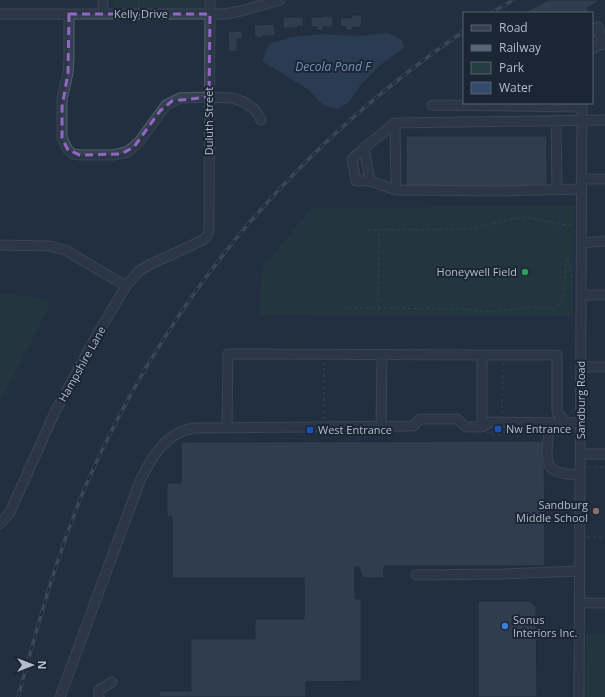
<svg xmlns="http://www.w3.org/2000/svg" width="605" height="697" viewBox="0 0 605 697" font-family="'Open Sans',sans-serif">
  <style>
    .green { fill: #243e41 }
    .water { fill: #344b69 }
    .building { fill: #404f62; stroke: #1d2837 }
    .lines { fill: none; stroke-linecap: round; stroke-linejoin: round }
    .minor-casing { stroke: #545f6e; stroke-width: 11 }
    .path { stroke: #425b5e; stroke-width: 1; stroke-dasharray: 3 3; stroke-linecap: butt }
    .minor { stroke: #364150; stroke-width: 9 }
    .rail-casing { stroke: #576577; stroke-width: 3.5 }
    .rail { stroke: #1b2635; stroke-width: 2; stroke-dasharray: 6; stroke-linecap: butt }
    .marked { fill: none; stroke: #9166c4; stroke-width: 3; stroke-dasharray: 8 5; stroke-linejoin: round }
    .leisure-dot { fill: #2e9e5b; stroke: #1b2635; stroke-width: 1.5 }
    .transit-dot { fill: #1a4fb4; stroke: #1b2635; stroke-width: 1.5 }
    .education-dot { fill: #8d6e63; stroke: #1b2635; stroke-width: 1.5 }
    .shop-dot { fill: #3f7fe0; stroke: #1b2635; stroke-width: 1.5 }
    .labels { text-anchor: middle; stroke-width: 4; stroke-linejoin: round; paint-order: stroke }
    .street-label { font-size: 11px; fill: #b2bccb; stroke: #1b2635 }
    .poi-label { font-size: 11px; fill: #b2bccb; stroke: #1b2635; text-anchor: start }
    .water-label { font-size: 12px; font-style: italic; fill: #7793b5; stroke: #1b2635 }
  </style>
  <rect width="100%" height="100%" fill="#222f40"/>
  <!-- green -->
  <path class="green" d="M113 0H202V10L113 9Z
    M574 206 573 316 259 315 262 269 311 208Z
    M0 294 30 296 51 303 0 401Z
    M586 634H605V697H586Z"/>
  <!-- water -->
  <path class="water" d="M388 33 402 40 404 48 380 65 361 84 349 102 338 109 323 105 309 90 262 61 269 44 291 37 323 34 355 36Z"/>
  <!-- building -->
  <path class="building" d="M548 0H601L587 8 590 13H524Z
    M352 15H362L361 27H353L352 30H345L346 27 340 26 341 17 352 18Z
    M322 16H333V27H323V31L317 30V27H311V17H322Z
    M283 17H303L304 26H298V28H283Z
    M275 24V36H262V38H255L254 25Z
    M242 31 243 38 237 39V51L229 52 228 32Z
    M406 136H547V187H406Z
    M544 441 545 566H384V578H363L359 567H355V599H361V681L306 682V697H159V691H191V639H255V619H304V578H172V517H167V483H181V442Z
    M478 601H530L536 607 537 697H478Z"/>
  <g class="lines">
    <!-- minor casing -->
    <g class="minor-casing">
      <path id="minor" d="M103 0V14
        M0 14H224L241 11 280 0
        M69 14V57L68 73 62 99V138L68 150 73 154 80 155H113L127 152 139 142 166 105 180 98 209 97 232 98 244 102 255 110 261 120
        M592 31 598 27 603 43
        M592 49 597 46 605 43
        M432 105 582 107
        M556 120 557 190
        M395 123 396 190
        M364 148 352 159 356 181H370
        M581 179H605
        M581 189 500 191 396 190 370 181 364 148 395 123 605 120
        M581 243 605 241
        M0 245 50 246 65 250 126 286
        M581 295H605
        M581 367H605
        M549 423C548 457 537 475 580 475
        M227 427 228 354 482 355
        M381 427 382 355
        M482 427V355H557V412L566 423
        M580 454H605
        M0 524 10 512 54 414 95 338 126 286 139 271 149 265 203 240 207 236 209 230 210 0
        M416 575 504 574 580 571
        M580 603H605
        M60 697 140 481C151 458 166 432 194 428L413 426 420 419H457L466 427H482L490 422 581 423
        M99 697V690L112 682
        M579 697 582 103"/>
    </g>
    <!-- path -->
    <path class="path" d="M138 0 140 7
      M368 230H378
      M348 308 464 309 489 312 535 307 554 309 561 302 564 290 567 256 568 257 573 282
      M378 308 379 230 469 229 513 219 527 217 558 224 574 225
      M502 414 503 363
      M324 419V362
      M490 432H541
      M486 433 502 435
      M588 467H605
      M587 537H605"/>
    <!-- minor -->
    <use href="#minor" class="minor"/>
    <!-- rail casing -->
    <g class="rail-casing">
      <path id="rail" d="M491 13 513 0
        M18 697C38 625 57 554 86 485 169 296 294 148 464 31"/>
    </g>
    <!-- rail -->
    <use href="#rail" class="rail"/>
  </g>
  <!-- marked area -->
  <path d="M0 0H605V697H0ZM69 14H210L209 97 172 101 160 111 134 147 121 154 80 155 68 150 62 138V107L68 73Z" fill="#222f40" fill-opacity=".55" fill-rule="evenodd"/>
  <path class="marked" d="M69 14H210L209 97 172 101 160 111 134 147 121 154 80 155 68 150 62 138V107L68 73Z"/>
  <!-- markers -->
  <circle class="leisure-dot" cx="525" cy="272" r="4"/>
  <g class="transit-dot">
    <rect x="494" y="425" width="8" height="8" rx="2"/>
    <rect x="306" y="426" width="8" height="8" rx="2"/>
  </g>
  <circle class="education-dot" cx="596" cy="511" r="4"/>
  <circle class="shop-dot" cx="505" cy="626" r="4"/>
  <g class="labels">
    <!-- street labels -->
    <g class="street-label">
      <text x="141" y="18">Kelly Drive</text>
      <text transform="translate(209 121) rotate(-90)" y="4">Duluth Street</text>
      <text transform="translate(82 364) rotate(-61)" y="4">Hampshire Lane</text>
      <text transform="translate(581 400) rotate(-90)" y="4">Sandburg Road</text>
    </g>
    <!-- poi labels -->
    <g class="poi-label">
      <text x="517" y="276" text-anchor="end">Honeywell Field</text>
      <text x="506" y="433">Nw Entrance</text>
      <text x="318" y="434">West Entrance</text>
      <text x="588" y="509" text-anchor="end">Sandburg<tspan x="588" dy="13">Middle School</tspan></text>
      <text x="513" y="624">Sonus<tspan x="513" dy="13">Interiors Inc.</tspan></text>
    </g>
    <!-- water labels -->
    <g class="water-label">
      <text x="333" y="71">Decola Pond F</text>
    </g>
  </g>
  <!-- legend -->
  <rect x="463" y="12" width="130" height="92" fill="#1b2635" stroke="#576271"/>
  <rect x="471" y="25" width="20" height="6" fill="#364150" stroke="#576271"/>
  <text x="499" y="32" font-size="12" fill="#b2bccb">Road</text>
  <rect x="471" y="45" width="20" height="6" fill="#576577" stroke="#576271"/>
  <text x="499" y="52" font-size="12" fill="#b2bccb">Railway</text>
  <rect x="471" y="62" width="20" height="12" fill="#243e41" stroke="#576271"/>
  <text x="499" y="72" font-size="12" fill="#b2bccb">Park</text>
  <rect x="471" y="82" width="20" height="12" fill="#344b69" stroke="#576271"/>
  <text x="499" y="92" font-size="12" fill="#b2bccb">Water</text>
  <!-- north arrow -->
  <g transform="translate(32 665) rotate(90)" stroke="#1b2635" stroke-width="3" paint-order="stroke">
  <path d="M0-3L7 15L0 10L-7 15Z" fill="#b2bccb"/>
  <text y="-6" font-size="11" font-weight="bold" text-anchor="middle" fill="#b2bccb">N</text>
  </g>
</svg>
